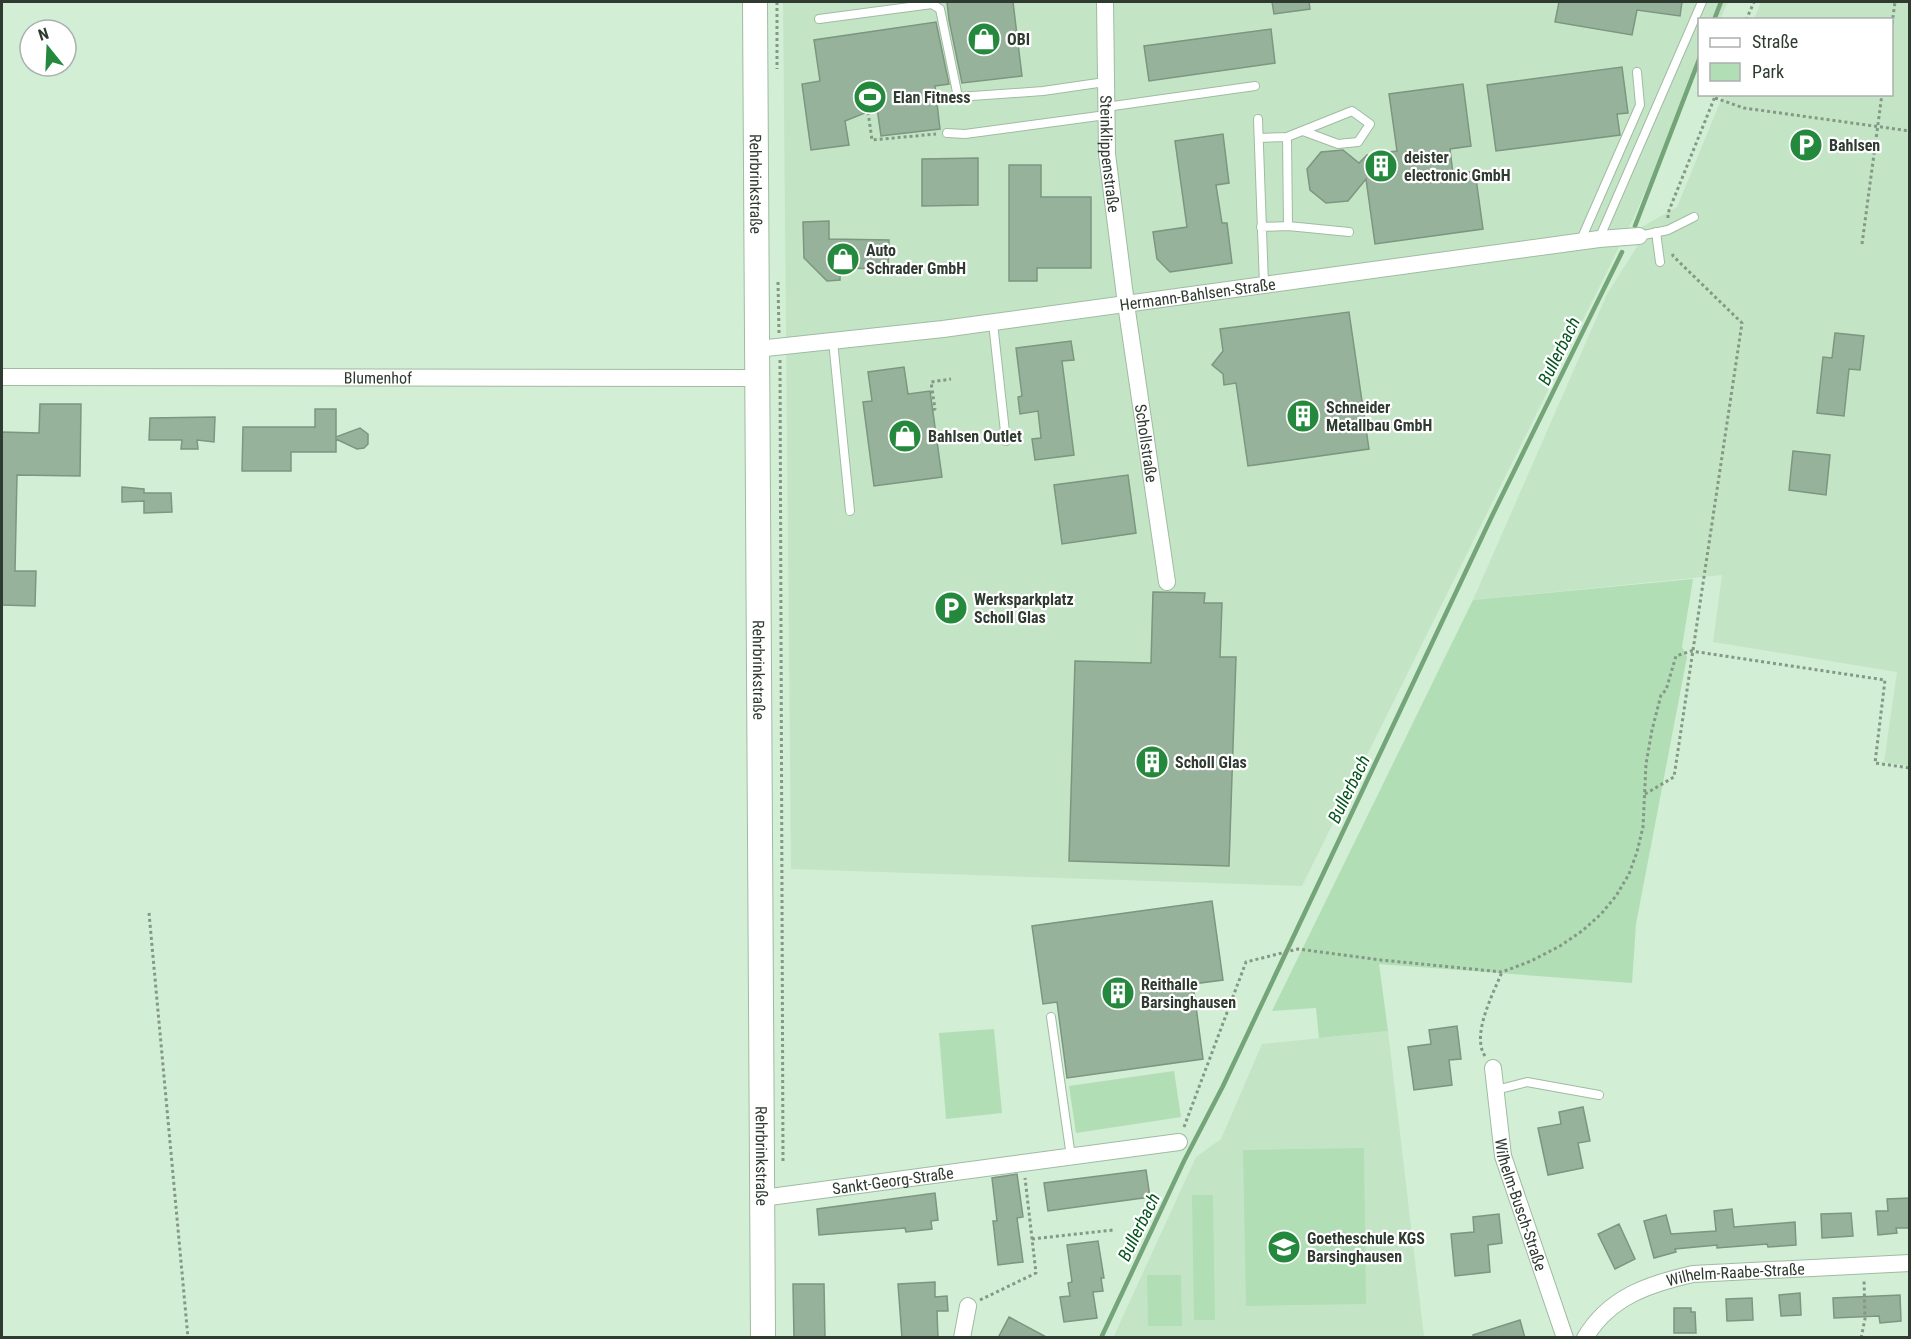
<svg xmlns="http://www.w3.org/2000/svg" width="1911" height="1339" viewBox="0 0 1911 1339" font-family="'Roboto Condensed',sans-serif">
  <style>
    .built { fill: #c3e5c6 }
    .green { fill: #b1deb5 }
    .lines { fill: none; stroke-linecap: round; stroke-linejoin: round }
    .stream { stroke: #74a579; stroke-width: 4.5 }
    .building { fill: #97b29a; stroke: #7c967f; stroke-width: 1.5 }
    .lane-casing { stroke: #a0bba2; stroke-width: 10 }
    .street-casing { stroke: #a0bba2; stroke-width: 18 }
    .secondary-casing { stroke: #a0bba2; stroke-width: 26 }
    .path { stroke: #849886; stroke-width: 3; stroke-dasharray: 3 3; stroke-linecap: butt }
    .lane { stroke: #fff; stroke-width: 8 }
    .street { stroke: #fff; stroke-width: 16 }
    .secondary { stroke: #fff; stroke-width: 24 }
    .labels { text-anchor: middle; stroke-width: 4.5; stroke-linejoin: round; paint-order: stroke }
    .poi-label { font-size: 16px; font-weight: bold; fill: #2f3a30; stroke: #fff; text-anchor: start }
    .street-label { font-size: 16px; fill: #2f3a30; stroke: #fff }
    .water-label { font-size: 18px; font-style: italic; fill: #05551e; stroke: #fff }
  </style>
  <rect width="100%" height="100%" fill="#d2eed4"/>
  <!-- built -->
  <path class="built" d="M783 2H1728L1720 19 1700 20 1699 68 1634 217 1302 886 791 869Z
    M1761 2H1909V766L1884 762 1897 672 1713 642 1722 575 1473 600 1607 294 1638 245 1640 228 1677 207 1723 95 1892 94V20L1754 19Z
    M1388 1031 1424 1337 1113 1338 1196 1157 1221 1139 1262 1044Z"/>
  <!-- green -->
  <path class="green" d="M1693 579 1682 647 1687 657 1636 924 1632 983 1379 964 1388 1031 1319 1038 1316 1008 1272 1011 1473 600Z
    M994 1029 1002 1113 946 1119 939 1033Z
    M1174 1071 1181 1117 1076 1133 1069 1086Z
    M1364 1148 1366 1304 1246 1306 1243 1150Z
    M1192 1195H1213L1215 1320H1194Z
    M1147 1275H1181L1182 1326H1148Z"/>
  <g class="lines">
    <!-- stream -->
    <path class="stream" d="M1714 20 1721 2
      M1635 226 1700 57
      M1101 1338 1184 1161 1223 1086 1491 518 1622 252"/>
  </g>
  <!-- building -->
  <path class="building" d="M947 2H1013L1022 76 962 83 949 20Z
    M1272 2H1309L1310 9 1274 14Z
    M1559 2H1682L1680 16 1637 10 1632 35 1555 22Z
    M936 22 949 84 935 86 940 129 881 136 877 108 845 121 849 145 811 150 802 84 820 81 814 40Z
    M1271 29 1275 63 1149 81 1144 46Z
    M1622 67 1628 113 1617 114 1620 135 1496 151 1487 85Z
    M1463 84 1471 146 1450 149 1453 174 1475 171 1483 229 1375 244 1366 179 1348 201 1326 203 1310 190 1307 169 1321 152 1343 150 1359 163 1367 155 1397 151 1389 94Z
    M1223 134 1229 183 1216 185 1222 223H1227L1232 263 1170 272 1157 259 1153 232 1187 227 1175 141Z
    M978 158V205L922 206V159Z
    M1009 165H1041V197H1091V268H1037V281H1009Z
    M829 221V239L889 240 888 269 840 268V280L827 281 804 258 803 222Z
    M1349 312 1369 449 1248 466 1236 383 1224 385 1223 374 1212 365 1223 351 1220 329Z
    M1835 333 1864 336 1860 370 1849 369 1844 416 1817 413 1823 357 1832 358Z
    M1071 341 1074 360 1062 361 1074 455 1035 460 1032 439 1041 438 1038 411 1020 414 1018 397 1022 396 1016 348Z
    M904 367 908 394 930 391 942 477 874 486 863 402 872 401 868 372Z
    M40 404H81L80 476 17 475 15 571H36L35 606 2 605V432L39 433Z
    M315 409H336V437L360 428 368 434V444L364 448 357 449 336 439V452H291V471H242L243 427H315Z
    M215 417 214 442 197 440 198 449H181L182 440H149L150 418Z
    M1793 451 1830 455 1826 495 1789 490Z
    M1128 475 1136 533 1062 544 1054 485Z
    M122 487 144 489V493H171L172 512 144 513V501L122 502Z
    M1153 592 1205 593 1204 603H1222L1220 657H1236L1229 866 1069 861 1075 661 1151 663Z
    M1212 901 1223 980 1193 984 1203 1059 1067 1078 1057 1002 1043 1004 1032 926Z
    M1457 1026 1461 1059 1449 1060 1452 1085 1414 1090 1408 1047 1431 1044 1429 1030Z
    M1583 1107 1590 1141 1578 1143 1583 1168 1548 1175 1538 1128 1561 1124 1559 1112Z
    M1146 1170 1150 1197 1048 1211 1044 1183Z
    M1017 1174 1023 1217 1017 1218 1023 1262 998 1265 993 1221H997L992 1178Z
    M935 1193 938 1220 931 1221 932 1229 906 1232 905 1228 819 1235 817 1209Z
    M1910 1198V1228H1896L1897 1233 1878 1235 1876 1211H1888L1887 1199Z
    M1732 1209 1734 1227 1795 1222 1796 1245 1768 1247 1767 1244 1717 1248V1245L1675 1249 1676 1252 1654 1258 1644 1221 1666 1215 1671 1234 1716 1231 1714 1211Z
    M1851 1213 1853 1236 1822 1238 1821 1214Z
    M1499 1214 1502 1243 1488 1245 1490 1272 1455 1276 1451 1234 1474 1232 1473 1217Z
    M1619 1224 1635 1259 1615 1269 1598 1234Z
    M1098 1241 1104 1278H1101L1103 1291 1093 1292 1097 1318 1064 1322 1060 1297 1070 1296 1068 1283 1072 1282 1067 1245Z
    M935 1282V1297L947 1296 948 1311H937L938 1338H902L898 1284Z
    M793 1284H824L825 1338H794Z
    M1800 1293 1801 1315 1781 1316 1779 1295Z
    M1900 1295 1901 1321 1880 1323 1879 1316 1834 1318 1833 1298Z
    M1752 1298 1753 1320 1727 1321 1726 1299Z
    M1674 1308H1691V1312H1695L1696 1333H1674Z
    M1009 1317 1048 1338H998Z
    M1520 1320 1525 1338H1474L1473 1335Z"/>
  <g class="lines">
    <!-- lane casing -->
    <g class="lane-casing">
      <path id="lane" d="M819 19 932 4 940 9 958 97 1043 91 1105 82
        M1106 107 1255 86
        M1258 119 1264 285
        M947 133 965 134 1106 115
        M1287 137 1352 111 1370 124 1358 142 1338 144 1303 131
        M1259 138 1287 137 1288 226
        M1261 227 1288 226 1349 232
        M1656 232 1660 262
        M1639 236 1668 230 1694 217
        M1599 239 1702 2
        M1580 242 1640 105 1637 72
        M993 323 1006 441
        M833 341 850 511
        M1051 1017 1071 1157
        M1496 1090 1527 1082 1599 1095"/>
    </g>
    <!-- street casing -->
    <g class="street-casing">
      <g id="street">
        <path id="s1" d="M1105 2 1107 154 1126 304 1167 582"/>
        <path id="s2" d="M757 349 943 329 1599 239 1639 236"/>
        <path id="s3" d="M2 377 757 378"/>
        <path id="s4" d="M1493 1068 1503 1156 1565 1338"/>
        <path id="s5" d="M762 1198 1179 1142"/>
        <path d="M962 1338 968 1306"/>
        <path id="s6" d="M1585 1338C1609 1297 1649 1284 1693 1274L1910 1263"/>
      </g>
    </g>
    <!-- secondary casing -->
    <g class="secondary-casing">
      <g id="secondary">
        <path id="s7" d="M755 2 763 1338"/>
      </g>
    </g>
    <!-- path -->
    <path class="path" d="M777 2V69
      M1746 20 1754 2
      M1892 24 1895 2
      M1715 98 1744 108 1910 131
      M868 112 872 140 936 134
      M1668 218V213L1716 94
      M1862 244 1882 94
      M778 282 779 333
      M780 360 783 1164
      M933 410 935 409 931 382 951 379
      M1645 794 1674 777 1742 323 1673 256 1672 251
      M149 913 188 1338
      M1485 1056C1471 1035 1493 994 1502 972
      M1184 1127 1246 962 1298 949 1381 960 1502 972 1531 961 1560 946 1582 931 1601 914 1616 896 1629 874 1637 852 1643 827 1646 764 1652 730 1661 695 1666 690 1676 656 1691 651 1885 680 1875 763 1910 768
      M1032 1239 1113 1230
      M980 1300 1036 1273 1025 1178
      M1861 1338 1865 1319 1864 1279"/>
    <!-- lane -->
    <use href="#lane" class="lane"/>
    <!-- street -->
    <use href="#street" class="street"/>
    <!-- secondary -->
    <use href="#secondary" class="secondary"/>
  </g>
  <!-- icons -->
  <defs>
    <g id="shop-disc" transform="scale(1.725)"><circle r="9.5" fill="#25893d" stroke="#fff"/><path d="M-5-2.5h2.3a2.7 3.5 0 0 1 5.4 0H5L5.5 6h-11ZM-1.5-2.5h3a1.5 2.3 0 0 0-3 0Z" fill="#fff"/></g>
    <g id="stadium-disc" transform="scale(1.725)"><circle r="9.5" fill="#25893d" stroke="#fff"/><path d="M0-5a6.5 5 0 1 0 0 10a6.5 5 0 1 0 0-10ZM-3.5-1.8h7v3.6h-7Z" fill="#fff"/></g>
    <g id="parking-disc" transform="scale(1.725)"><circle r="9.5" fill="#25893d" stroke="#fff"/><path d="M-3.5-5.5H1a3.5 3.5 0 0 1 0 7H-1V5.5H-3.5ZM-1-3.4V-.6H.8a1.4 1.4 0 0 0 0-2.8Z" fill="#fff"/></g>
    <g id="building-disc" transform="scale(1.725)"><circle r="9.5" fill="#25893d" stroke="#fff"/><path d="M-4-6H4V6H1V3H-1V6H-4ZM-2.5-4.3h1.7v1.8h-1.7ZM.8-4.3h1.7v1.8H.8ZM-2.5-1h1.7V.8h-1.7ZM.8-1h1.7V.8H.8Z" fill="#fff"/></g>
    <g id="school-disc" transform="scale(1.725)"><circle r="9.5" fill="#25893d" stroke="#fff"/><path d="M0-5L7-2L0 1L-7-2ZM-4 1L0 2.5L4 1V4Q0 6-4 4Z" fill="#fff"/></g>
  </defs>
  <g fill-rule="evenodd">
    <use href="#shop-disc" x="984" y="39"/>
    <use href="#stadium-disc" x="870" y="97"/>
    <use href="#parking-disc" x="1806" y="145"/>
    <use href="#building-disc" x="1381" y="166"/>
    <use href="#shop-disc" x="843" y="259"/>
    <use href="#building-disc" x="1303" y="416"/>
    <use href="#shop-disc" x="905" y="436"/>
    <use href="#parking-disc" x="951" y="608"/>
    <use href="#building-disc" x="1152" y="762"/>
    <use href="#building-disc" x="1118" y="993"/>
    <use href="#school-disc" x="1284" y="1247"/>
  </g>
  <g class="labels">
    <!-- poi labels -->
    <g class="poi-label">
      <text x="1007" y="45">OBI</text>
      <text x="893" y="103">Elan Fitness</text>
      <text x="1829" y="151">Bahlsen</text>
      <text x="1404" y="163">deister<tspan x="1404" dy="18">electronic GmbH</tspan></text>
      <text x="866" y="256">Auto<tspan x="866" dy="18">Schrader GmbH</tspan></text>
      <text x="1326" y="413">Schneider<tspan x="1326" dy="18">Metallbau GmbH</tspan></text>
      <text x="928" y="442">Bahlsen Outlet</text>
      <text x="974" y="605">Werksparkplatz<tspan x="974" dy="18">Scholl Glas</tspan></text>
      <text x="1175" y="768">Scholl Glas</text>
      <text x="1141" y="990">Reithalle<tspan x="1141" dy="18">Barsinghausen</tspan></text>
      <text x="1307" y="1244">Goetheschule KGS<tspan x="1307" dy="18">Barsinghausen</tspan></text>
    </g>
    <!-- street labels -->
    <g class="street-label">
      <text dy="6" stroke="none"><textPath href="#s1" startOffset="152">Steinklippenstraße</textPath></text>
      <text dy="6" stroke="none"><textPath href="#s7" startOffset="182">Rehrbrinkstraße</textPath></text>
      <text dy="6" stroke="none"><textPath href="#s2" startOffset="444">Hermann-Bahlsen-Straße</textPath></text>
      <text dy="6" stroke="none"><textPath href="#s3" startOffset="376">Blumenhof</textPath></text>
      <text dy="6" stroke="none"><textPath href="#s1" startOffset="444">Schollstraße</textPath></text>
      <text dy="6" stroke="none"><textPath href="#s7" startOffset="668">Rehrbrinkstraße</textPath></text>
      <text dy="6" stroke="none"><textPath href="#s7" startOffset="1154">Rehrbrinkstraße</textPath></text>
      <text dy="6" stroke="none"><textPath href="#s5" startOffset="132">Sankt-Georg-Straße</textPath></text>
      <text dy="6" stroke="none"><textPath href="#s4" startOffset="140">Wilhelm-Busch-Straße</textPath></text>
      <text dy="6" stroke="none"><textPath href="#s6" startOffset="172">Wilhelm-Raabe-Straße</textPath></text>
    </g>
    <!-- water labels -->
    <g class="water-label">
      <text transform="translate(1559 351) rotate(-64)" y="6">Bullerbach</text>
      <text transform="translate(1349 789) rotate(-64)" y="6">Bullerbach</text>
      <text transform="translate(1139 1227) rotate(-64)" y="6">Bullerbach</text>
    </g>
  </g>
  <!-- border -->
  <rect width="1911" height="1339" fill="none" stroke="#2f3a30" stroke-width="6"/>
  <!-- legend -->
  <rect x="1698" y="18" width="195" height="78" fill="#ffffff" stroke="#acb0ac" stroke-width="1.5"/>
  <rect x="1710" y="38" width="30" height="9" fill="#ffffff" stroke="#acb0ac" stroke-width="1.5"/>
  <text x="1752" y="48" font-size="18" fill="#2f3a30">Straße</text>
  <rect x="1710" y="63" width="30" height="18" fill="#b1deb5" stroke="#acb0ac" stroke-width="1.5"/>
  <text x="1752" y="78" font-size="18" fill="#2f3a30">Park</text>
  <!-- north arrow -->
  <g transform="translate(48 48) rotate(342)"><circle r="28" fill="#ffffff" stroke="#acb0ac" stroke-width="1.5"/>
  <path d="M0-4.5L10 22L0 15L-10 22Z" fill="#25893d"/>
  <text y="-9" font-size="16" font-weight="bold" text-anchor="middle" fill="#2f3a30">N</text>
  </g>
</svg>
